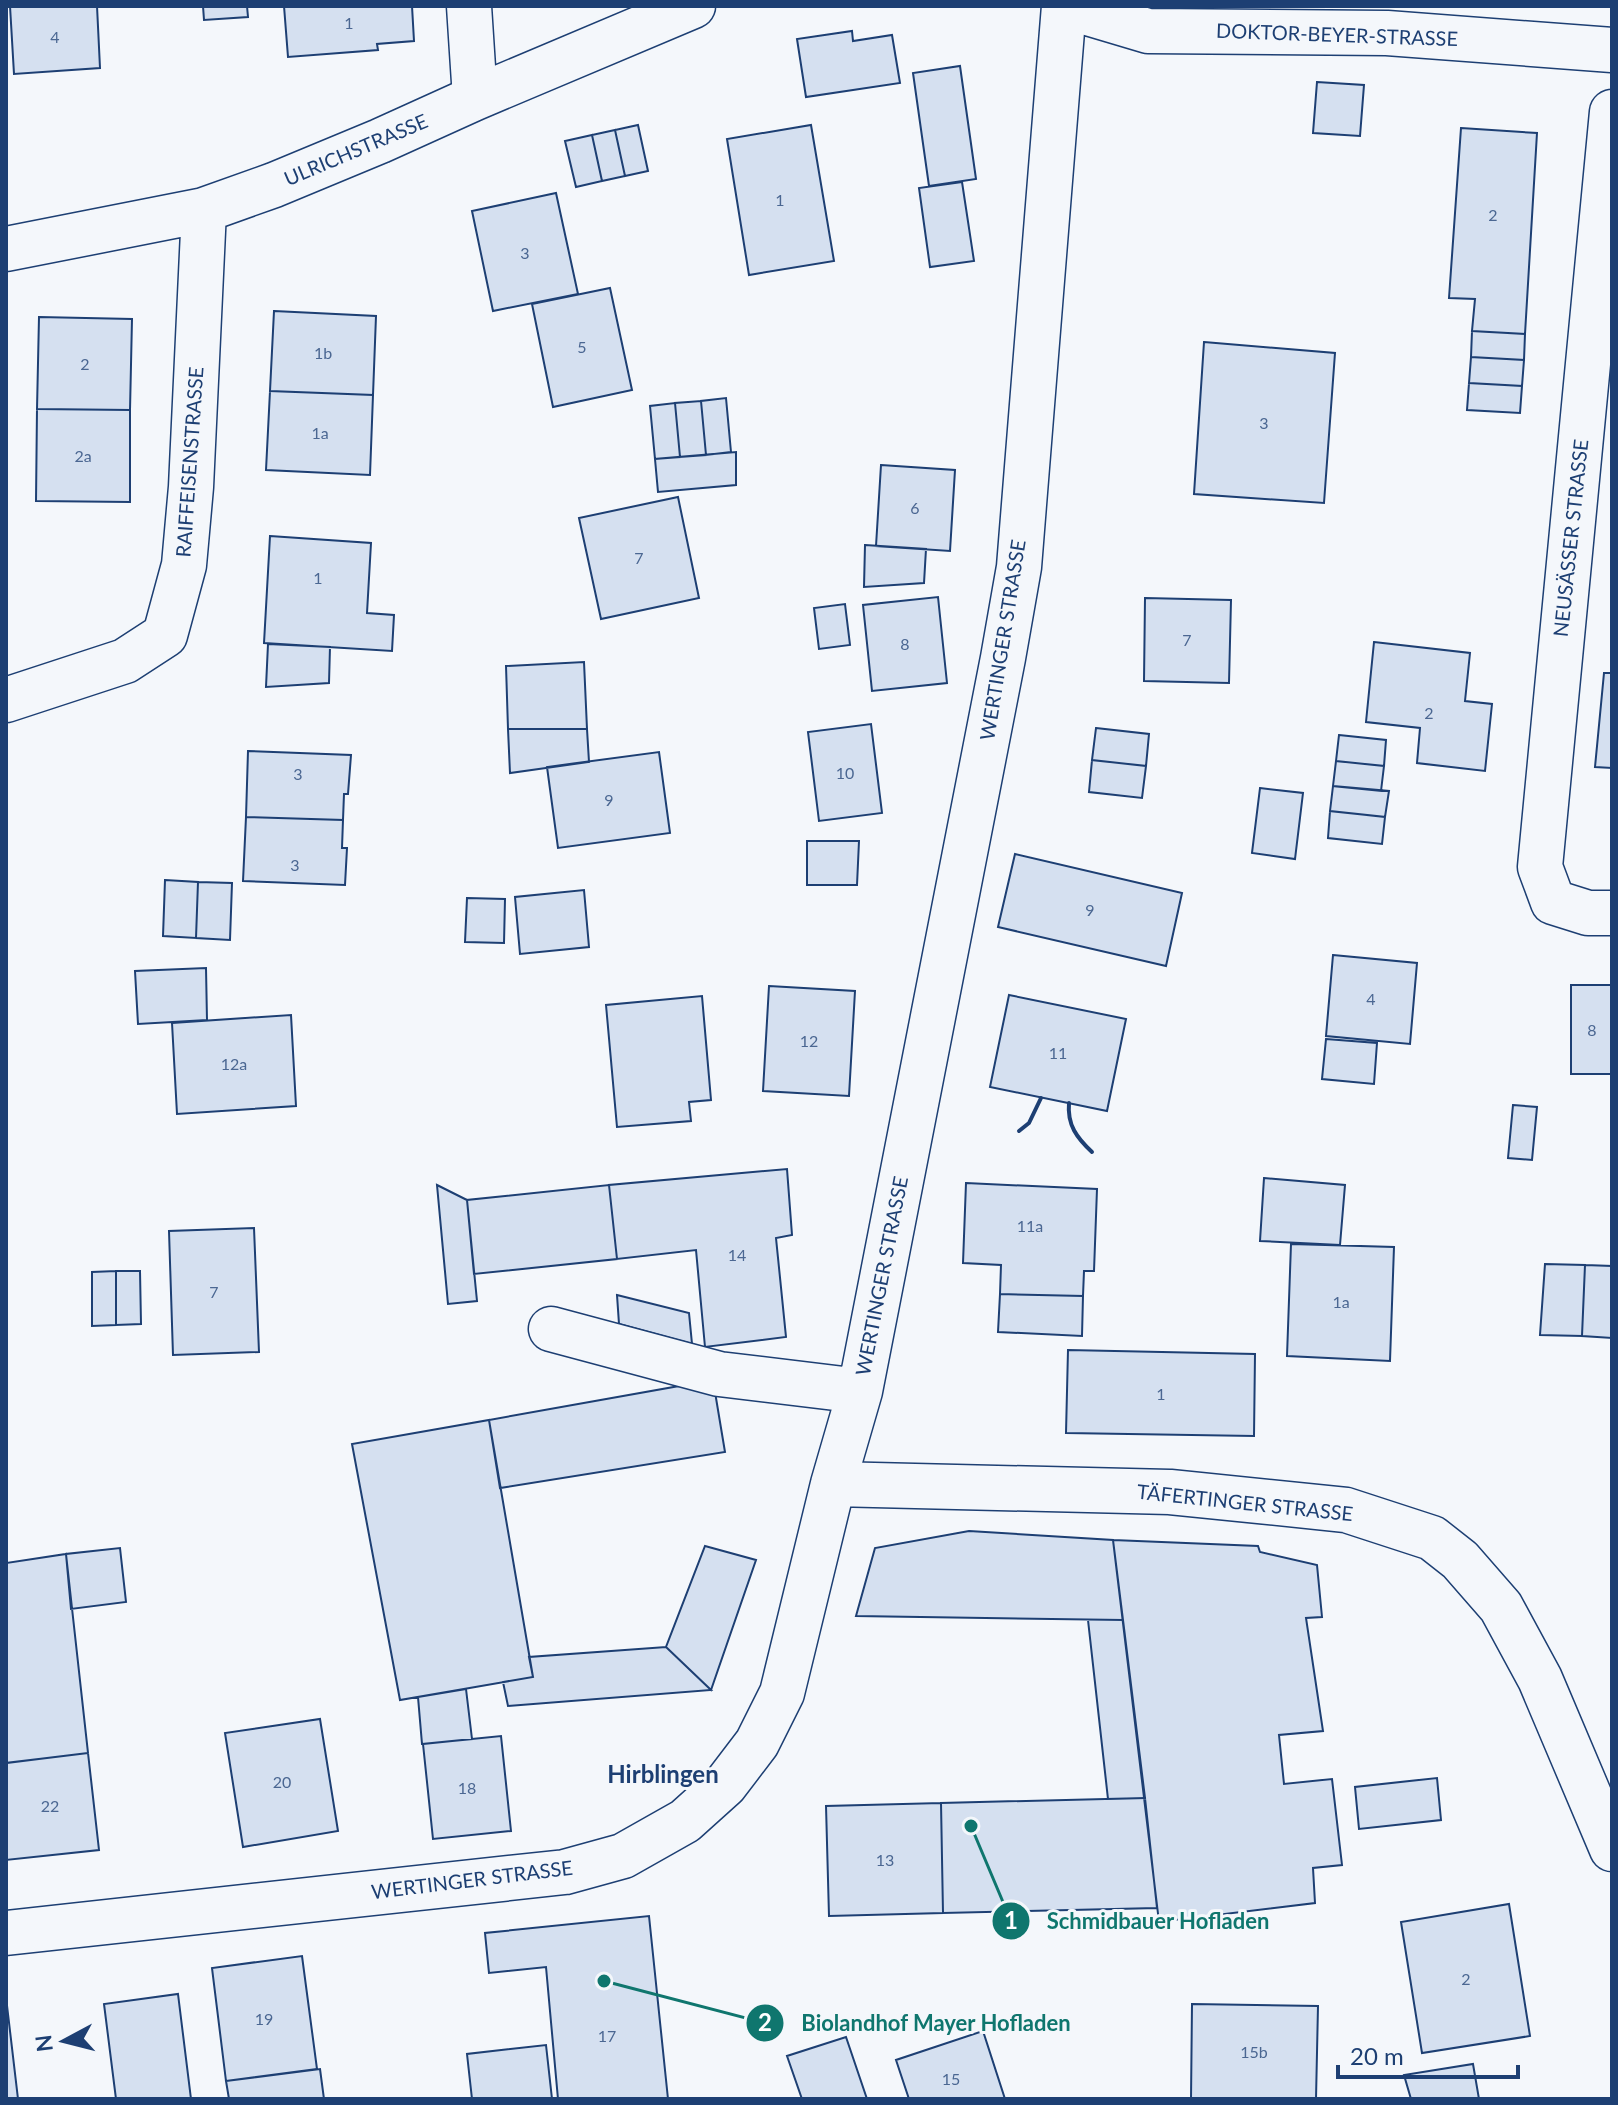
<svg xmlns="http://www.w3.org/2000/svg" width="1618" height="2105" viewBox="0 0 1618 2105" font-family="Lato,sans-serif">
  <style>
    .building { fill: #d5e0f0; stroke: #1d3f73; stroke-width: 2 }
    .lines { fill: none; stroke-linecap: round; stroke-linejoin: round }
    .minor-casing { stroke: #1d3f73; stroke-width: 47 }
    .minor { stroke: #f4f7fb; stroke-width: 44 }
    .wall { stroke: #1d3f73; stroke-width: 4 }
    .labels { text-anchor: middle; stroke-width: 6; stroke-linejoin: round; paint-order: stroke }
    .number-label { font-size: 16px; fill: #4b6792 }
    .street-label { font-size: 20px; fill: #1d3f73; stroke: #f4f7fb }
    .quarter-label { font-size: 24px; font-weight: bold; fill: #1d3f73; stroke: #f4f7fb }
    .leader { fill: none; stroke: #0f766e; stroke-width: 3 }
    .callout-dot { fill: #0f766e; stroke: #f4f7fb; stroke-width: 3 }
    .mark-label { font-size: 24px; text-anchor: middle; font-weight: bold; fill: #fff }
    .callout-label { font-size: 22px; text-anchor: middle; font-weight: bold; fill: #0f766e; stroke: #f4f7fb; stroke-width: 6; stroke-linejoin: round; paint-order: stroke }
  </style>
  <rect width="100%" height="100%" fill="#f4f7fb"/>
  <!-- building -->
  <path class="building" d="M10 6H97L100 68 14 74Z
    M203 6H247L248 17 204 20Z
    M284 6H412L414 41 377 44 378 50 288 57Z
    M852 31 853 41 892 35 900 83 806 97 797 39Z
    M960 66 976 179 929 186 913 73Z
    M1317 82 1364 85 1360 136 1313 133Z
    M638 125 648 171 625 176 615 130Z
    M811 125 834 261 749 275 727 139Z
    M1461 128 1537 133 1525 334 1472 331 1475 299 1449 298Z
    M615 130 625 176 602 181 592 135Z
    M592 135 602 181 576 187 565 141Z
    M962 182 974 261 930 267 919 188Z
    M556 193 578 294 493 311 472 211Z
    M610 288 632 390 553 407 532 304Z
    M274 311 376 316 373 395 270 391Z
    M39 317 132 319 130 410 37 409Z
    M1472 331 1525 334 1524 360 1471 357Z
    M1204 342 1335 353 1324 503 1194 494Z
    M1471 357 1524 360 1522 386 1469 383Z
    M1469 383 1522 386 1520 413 1467 410Z
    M270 391 373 395 370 475 266 470Z
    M726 398 731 452 706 455 701 401Z
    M701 401 706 455 680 457 675 403Z
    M675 403 680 457 655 459 650 406Z
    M37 409 130 410V502L36 501Z
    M736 452V485L658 492 655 459Z
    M881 465 955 470 950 551 876 546Z
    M678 497 699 598 601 619 579 518Z
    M270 536 371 543 367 613 394 615 392 651 264 643Z
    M865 545 926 549 924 583 864 587Z
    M938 597 947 683 872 691 863 605Z
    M1145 598 1231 600 1229 683 1144 681Z
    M845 604 850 645 819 649 814 608Z
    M1374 642 1470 653 1465 701 1492 704 1485 771 1417 763 1420 728 1366 722Z
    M268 644 330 647 329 683 266 687Z
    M584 662 587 729H508L506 666Z
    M1604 673H1612V768L1595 767Z
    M871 724 882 813 819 821 808 732Z
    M1096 728 1149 734 1146 766 1092 760Z
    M508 729H587L589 762 510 773Z
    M1339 735 1386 740 1384 766 1336 761Z
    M248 751 351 755 348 794H344L343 820 246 817Z
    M659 752 670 833 558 848 547 767Z
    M1092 760 1146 766 1142 798 1089 792Z
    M1336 761 1384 766 1381 791 1333 786Z
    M1333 786 1389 791 1385 817 1330 811Z
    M1260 788 1303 793 1295 859 1252 853Z
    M1330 811 1385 817 1382 844 1328 838Z
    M246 817 343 820 342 848H347L345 885 243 881Z
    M807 841H859L857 885H807Z
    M1015 854 1182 893 1166 966 998 927Z
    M165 880 198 882 196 938 163 936Z
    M198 882 232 883 230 940 196 938Z
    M584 890 589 947 520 954 515 897Z
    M467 898 505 899 504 943 465 942Z
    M1333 955 1417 963 1410 1044 1326 1036Z
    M206 968 207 1020 138 1024 135 971Z
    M1571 985H1612V1074H1571Z
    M769 986 855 991 849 1096 763 1091Z
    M1009 995 1126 1019 1107 1111 990 1087Z
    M702 996 711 1100 689 1102 691 1121 617 1127 606 1005Z
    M291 1015 296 1106 177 1114 172 1023Z
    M1326 1039 1377 1043 1374 1084 1322 1079Z
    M1513 1105 1537 1107 1532 1160 1508 1158Z
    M787 1169 792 1235 776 1238 786 1337 705 1347 696 1250 617 1259 609 1185Z
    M1264 1178 1345 1185 1340 1245 1260 1241Z
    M966 1183 1097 1189 1094 1271H1084L1083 1296 1000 1294 1001 1265 963 1263Z
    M437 1185 467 1200 477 1301 448 1304Z
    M609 1185 617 1259 474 1274 467 1200Z
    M254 1228 259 1352 173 1355 169 1231Z
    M1291 1244 1394 1247 1390 1361 1287 1356Z
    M1545 1264 1585 1265 1582 1336 1540 1335Z
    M1585 1265 1612 1266V1338L1582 1336Z
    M116 1271H140L141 1324 116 1325Z
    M116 1271V1325L92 1326V1272Z
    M1000 1294 1083 1296 1082 1336 998 1332Z
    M617 1295 689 1313 692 1344 619 1324Z
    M1068 1350 1255 1354 1254 1436 1066 1433Z
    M713 1380 725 1452 500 1488 489 1420Z
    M489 1420 533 1677 400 1700 352 1444Z
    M969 1531 1113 1540 1123 1620 856 1616 875 1548Z
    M1113 1540 1258 1546 1260 1552 1317 1565 1322 1617 1306 1618 1323 1731 1279 1735 1284 1784 1332 1779 1342 1865 1313 1868 1315 1903 1159 1922Z
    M705 1546 756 1560 711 1690 666 1647Z
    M120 1548 126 1602 71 1609 66 1554Z
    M66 1554 88 1753 6 1763V1563Z
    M1088 1620H1123L1145 1798 1108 1799Z
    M666 1647 711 1690 508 1706 503 1682 533 1677 529 1657Z
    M466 1689 472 1739 422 1744 418 1697Z
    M320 1719 338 1831 243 1847 225 1733Z
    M501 1736 511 1831 433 1839 423 1744Z
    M88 1753 99 1850 6 1860V1763Z
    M1437 1778 1441 1820 1359 1829 1355 1787Z
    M1145 1798 1157 1908 943 1913 941 1803Z
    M941 1803 943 1913 829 1916 826 1806Z
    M1509 1904 1530 2036 1422 2053 1401 1922Z
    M649 1916 668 2099H558L546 1967 489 1973 485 1933Z
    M302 1956 317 2069 226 2081 212 1968Z
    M178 1994 191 2099H116L104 2004Z
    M6 1997 18 2099H6Z
    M1192 2004 1318 2006 1316 2099H1191Z
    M983 2031 1005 2099H909L896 2060Z
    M846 2037 867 2099H802L787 2056Z
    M546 2045 552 2099H472L467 2054Z
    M1473 2064 1479 2099H1411L1404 2075Z
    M320 2069 324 2099H229L226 2081Z"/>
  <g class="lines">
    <!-- minor casing -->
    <g class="minor-casing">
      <path id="minor" d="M469 6 475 98
        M1064 6 1148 31 1387 33 1612 50
        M1612 112 1540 867 1553 902 1588 913H1612
        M6 249 204 210 274 185 380 141 475 98 693 6
        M6 700 125 661 165 635 184 565 191 487 204 210
        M551 1329 719 1374 860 1391
        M833 1484 1170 1492 1346 1510 1432 1538 1460 1560 1501 1607 1540 1679 1612 1849
        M6 1933 565 1872 623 1856 685 1821 725 1785 757 1743 782 1693 833 1484 860 1391 1003 658 1019 567 1064 6"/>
    </g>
    <!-- minor -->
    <use href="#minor" class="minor"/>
    <!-- wall -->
    <path class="wall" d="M1069 1103C1067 1125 1077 1138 1092 1152
      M1019 1131 1029 1123 1041 1098"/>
  </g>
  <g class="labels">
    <!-- number labels -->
    <g class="number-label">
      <text x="349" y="29">1</text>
      <text x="55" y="43">4</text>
      <text x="780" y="206">1</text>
      <text x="1493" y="221">2</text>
      <text x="525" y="259">3</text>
      <text x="582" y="353">5</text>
      <text x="323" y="359">1b</text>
      <text x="85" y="370">2</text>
      <text x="1264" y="429">3</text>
      <text x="320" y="439">1a</text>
      <text x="83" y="462">2a</text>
      <text x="915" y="514">6</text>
      <text x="639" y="564">7</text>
      <text x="318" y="584">1</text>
      <text x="1187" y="646">7</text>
      <text x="905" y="650">8</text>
      <text x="1429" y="719">2</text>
      <text x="845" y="779">10</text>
      <text x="298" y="780">3</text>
      <text x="609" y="806">9</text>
      <text x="295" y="871">3</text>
      <text x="1090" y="916">9</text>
      <text x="1371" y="1005">4</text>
      <text x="1592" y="1036">8</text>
      <text x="809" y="1047">12</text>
      <text x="1058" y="1059">11</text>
      <text x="234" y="1070">12a</text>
      <text x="1030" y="1232">11a</text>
      <text x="737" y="1261">14</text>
      <text x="214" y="1298">7</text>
      <text x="1341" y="1308">1a</text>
      <text x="1161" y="1400">1</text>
      <text x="282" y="1788">20</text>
      <text x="467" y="1794">18</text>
      <text x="50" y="1812">22</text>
      <text x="885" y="1866">13</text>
      <text x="1466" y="1985">2</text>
      <text x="264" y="2025">19</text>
      <text x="607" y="2042">17</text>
      <text x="1254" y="2058">15b</text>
      <text x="951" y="2085">15</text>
    </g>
    <!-- street labels -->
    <g class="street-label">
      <text transform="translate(1337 35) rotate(2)" y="7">DOKTOR-BEYER-STRASSE</text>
      <text transform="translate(356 150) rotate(-23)" y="7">ULRICHSTRASSE</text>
      <text transform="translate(190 462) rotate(-86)" y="7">RAIFFEISENSTRASSE</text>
      <text transform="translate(1571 538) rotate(-84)" y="7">NEUSÄSSER STRASSE</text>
      <text transform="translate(1003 640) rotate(-81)" y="7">WERTINGER STRASSE</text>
      <text transform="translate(882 1276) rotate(-79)" y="7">WERTINGER STRASSE</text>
      <text transform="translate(1245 1503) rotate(6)" y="7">TÄFERTINGER STRASSE</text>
      <text transform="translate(472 1880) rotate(-7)" y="7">WERTINGER STRASSE</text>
    </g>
    <!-- quarter labels -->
    <g class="quarter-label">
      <text x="663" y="1783">Hirblingen</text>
    </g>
  </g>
  <!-- callouts -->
  <path class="leader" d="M971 1826L1011 1921M604 1981L765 2023"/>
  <g class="callout-dot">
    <circle cx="971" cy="1826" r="8"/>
    <circle cx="604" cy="1981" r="8"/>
    <circle cx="1011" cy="1921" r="20"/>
    <circle cx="765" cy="2023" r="20"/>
  </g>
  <g class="mark-label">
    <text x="1011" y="1929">1</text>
    <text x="765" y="2031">2</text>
  </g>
  <g class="callout-label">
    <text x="1158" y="1929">Schmidbauer Hofladen</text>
    <text x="936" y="2031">Biolandhof Mayer Hofladen</text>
  </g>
  <!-- border -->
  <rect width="1618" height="2105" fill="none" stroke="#1d3f73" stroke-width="16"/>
  <!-- north arrow -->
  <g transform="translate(64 2041) rotate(263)" stroke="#f4f7fb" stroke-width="6" paint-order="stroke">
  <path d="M0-6L14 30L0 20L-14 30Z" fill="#1d3f73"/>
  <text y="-12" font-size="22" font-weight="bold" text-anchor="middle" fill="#1d3f73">N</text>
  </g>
  <!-- scale -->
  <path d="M1338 2065v12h180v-12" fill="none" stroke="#1d3f73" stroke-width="4"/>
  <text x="1350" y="2065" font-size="24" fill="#1d3f73" stroke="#f4f7fb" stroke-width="6" paint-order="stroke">20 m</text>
</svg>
